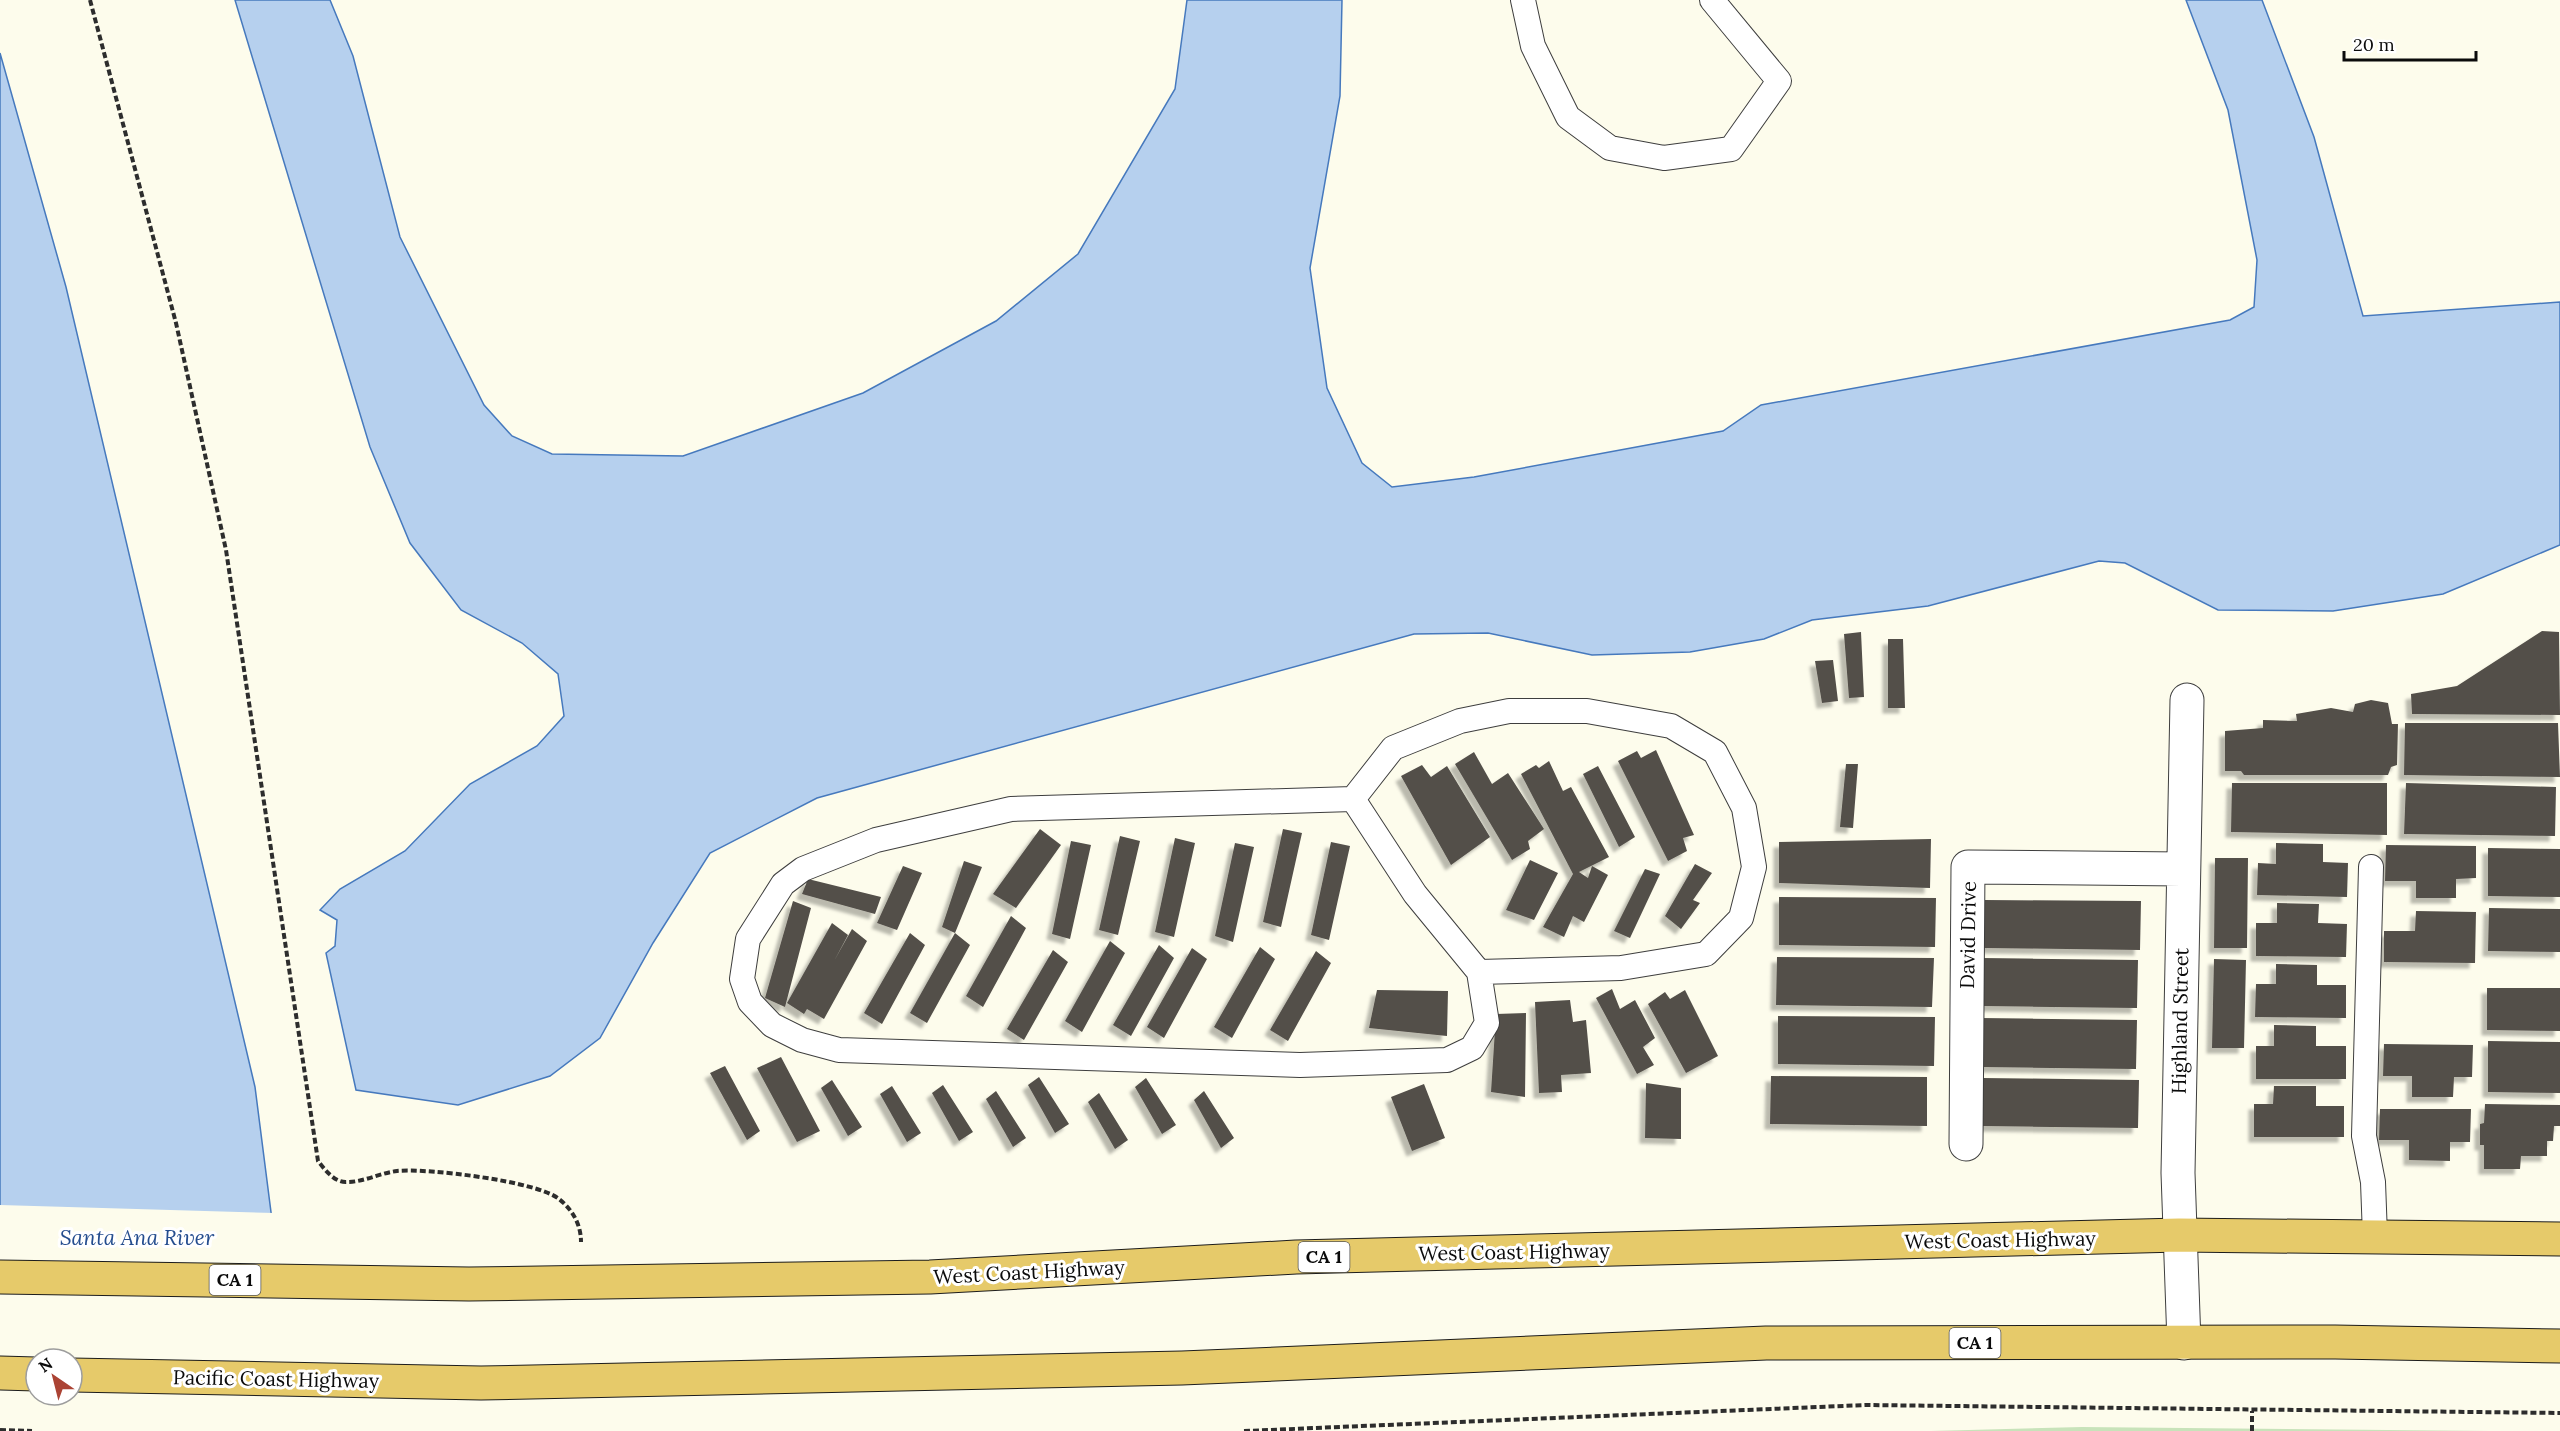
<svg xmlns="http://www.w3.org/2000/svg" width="2560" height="1431" viewBox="0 0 2560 1431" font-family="Lora,serif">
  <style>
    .green { fill: #c8e3ba }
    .water { fill: #b6d0ee; stroke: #4679bd; stroke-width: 1.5; fill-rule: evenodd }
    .pier { fill: #fdfcec; fill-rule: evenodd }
    .building { fill: #534f49; filter: url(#shadow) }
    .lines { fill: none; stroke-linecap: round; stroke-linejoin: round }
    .service-casing { stroke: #3e3e3e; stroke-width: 26 }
    .minor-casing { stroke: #3e3e3e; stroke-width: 35 }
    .trunk-casing { stroke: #1c1c1c; stroke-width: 35 }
    .path { stroke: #2d2d2d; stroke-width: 4; stroke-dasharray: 6 3; stroke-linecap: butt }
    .service { stroke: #fff; stroke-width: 24 }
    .minor { stroke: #fff; stroke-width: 33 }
    .trunk { stroke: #e6ca6a; stroke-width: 33 }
    .labels { text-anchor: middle; stroke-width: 6; stroke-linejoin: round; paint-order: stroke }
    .shield { fill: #fff; stroke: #545454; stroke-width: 1.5 }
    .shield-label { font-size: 18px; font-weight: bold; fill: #0b0b0b }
    .street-label { font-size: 20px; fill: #0b0b0b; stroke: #fff }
    .water-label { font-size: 21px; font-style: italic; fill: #244d8e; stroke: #fff }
  </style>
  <defs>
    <filter id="shadow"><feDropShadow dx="-5.5" dy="5.5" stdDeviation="1.5" flood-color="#0004"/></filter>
  </defs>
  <rect width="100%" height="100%" fill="#fdfcec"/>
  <!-- green -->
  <path class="green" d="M2082 1427 2490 1431H1931Z"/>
  <!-- water -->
  <path class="water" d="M235 0H330L353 56 400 237 484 405 512 436 552 454 683 456 863 393 996 321 1078 254 1175 89 1187 0H1342L1340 96 1310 268 1327 388 1362 463 1392 487 1474 477 1723 431 1761 405 2230 320 2254 307 2257 260 2228 110 2186 0H2262L2314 137 2363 316 2560 302V545L2443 594 2333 611 2218 610 2125 563 2099 561 1928 606 1812 620 1764 639 1690 652 1592 655 1488 633 1414 634 817 798 710 853 653 943 600 1038 550 1076 458 1105 356 1090 326 953 335 946 337 920 320 910 340 889 405 851 470 784 537 746 564 716 558 674 522 643 461 610 410 543 370 447Z
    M0 53 66 287 255 1087 299 1431H0ZM36 1359H72V1395H36Z"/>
  <!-- pier -->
  <path class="pier" d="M0 1205 274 1213 302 1431H0ZM36 1359H72V1395H36Z"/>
  <!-- building -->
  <path class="building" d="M2542 631 2559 632 2560 715 2412 714 2411 694 2457 686Z
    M1861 632 1864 697 1849 698 1844 634Z
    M1888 639H1903L1905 708H1888Z
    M1833 660 1838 701 1822 703 1815 661Z
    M2371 700 2388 703 2392 724H2398L2397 765 2391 767 2388 775H2244L2241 771H2225V731L2263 728V720L2297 721 2296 714 2331 708 2353 712 2355 704Z
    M2405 723H2558L2560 777 2404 775Z
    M1656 750 1694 835 1683 838 1687 851 1668 861 1618 761 1637 751 1641 758Z
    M1474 752 1492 784 1508 773 1544 829 1528 841 1530 849 1512 860 1455 764Z
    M1549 761 1563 791 1571 787 1609 857 1579 872 1588 878 1592 866 1608 875 1584 922 1573 916 1564 937 1543 927 1573 874 1521 774 1536 765 1539 768Z
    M1846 764H1858L1853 828 1840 827Z
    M1422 765 1431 777 1447 766 1490 837 1451 865 1401 776Z
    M1598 766 1635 837 1619 847 1583 774Z
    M2232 783H2387V835L2231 832Z
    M2406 783 2556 787 2555 836 2404 834Z
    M1040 829 1061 845 1016 908 993 894Z
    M1283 829 1302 833 1281 927 1263 922Z
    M1120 836 1140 841 1118 935 1099 930Z
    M1175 838 1195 843 1174 937 1155 932Z
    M1931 839 1930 888 1779 883V842Z
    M1071 841 1091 845 1070 939 1052 934Z
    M1331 842 1350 846 1329 940 1311 935Z
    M1235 843 1254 847 1233 942 1215 936Z
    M2276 843 2323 844V862L2348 863 2347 897 2257 895 2258 863 2276 864Z
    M2386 845 2476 846V878L2456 879V898H2416V881H2385Z
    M2488 848 2560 849V897L2488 896Z
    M2215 858H2248L2247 948H2214Z
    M1530 860 1558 873 1534 920 1506 910Z
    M964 861 982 867 955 933 970 945 927 1023 910 1013 955 933 942 927Z
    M1695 864 1712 873 1693 900 1700 903 1681 929 1665 916Z
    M903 866 922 873 897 930 877 923Z
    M1645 869 1660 874 1630 938 1614 931Z
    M808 879 881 897 875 914 802 894Z
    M1779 897 1936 898 1935 947 1779 945Z
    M1984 900 2141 901 2140 950 1984 948Z
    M793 901 811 908 785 1007 765 998Z
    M2277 903 2319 904 2318 923 2347 924 2346 957 2256 956V923H2277Z
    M2489 908 2560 909V952L2488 951Z
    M2416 911 2476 912 2475 963 2384 962V931H2415Z
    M1011 916 1026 928 983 1007 966 996Z
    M832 923 848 935 834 961 852 929 867 941 824 1019 807 1009 804 1014 787 1003Z
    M910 933 925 945 882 1024 864 1013Z
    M1110 941 1125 953 1082 1032 1065 1021Z
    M1159 945 1174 958 1131 1036 1113 1025Z
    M1260 947 1275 959 1232 1038 1214 1027Z
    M1192 948 1207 959 1164 1038 1147 1027Z
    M1053 950 1068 962 1024 1040 1007 1029Z
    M1316 951 1331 963 1288 1041 1270 1030Z
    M1777 957 1934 958 1932 1007 1776 1005Z
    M1981 958 2138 960 2137 1008 1981 1006Z
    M2214 959 2246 960 2244 1048H2212Z
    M2276 964 2317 965V985H2346V1018L2255 1017 2256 984H2276Z
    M2487 988H2560V1031L2487 1030Z
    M1612 989 1620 1009 1635 1000 1655 1038 1643 1047 1654 1065 1637 1074 1596 998Z
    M1377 990 1448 991 1447 1036 1369 1028Z
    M1685 990 1718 1056 1686 1073 1648 1004 1665 992 1670 999Z
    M1570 1000 1573 1022 1586 1020 1591 1073 1561 1075 1562 1092 1539 1093 1535 1002Z
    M1526 1013 1525 1097 1491 1092 1496 1014Z
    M1778 1016 1935 1017 1934 1066 1778 1064Z
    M1980 1018 2137 1020 2136 1069 1980 1067Z
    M2274 1025 2316 1026V1046H2346V1079H2256V1046H2274Z
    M2488 1041 2560 1042V1093L2488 1092Z
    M2384 1044 2473 1045 2472 1077H2454L2453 1097H2412V1076H2383Z
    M781 1057 820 1131 797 1142 757 1068Z
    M725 1066 760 1131 747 1140 710 1073Z
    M1771 1076 1927 1077V1126L1770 1124Z
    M1039 1077 1069 1124 1055 1133 1028 1085Z
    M1146 1078 1176 1125 1162 1134 1135 1087Z
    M1982 1078 2139 1080 2138 1128 1981 1126Z
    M832 1080 862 1127 848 1136 821 1088Z
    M1646 1083 1681 1088V1139L1645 1138Z
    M1424 1084 1445 1138 1412 1151 1391 1097Z
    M943 1085 973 1132 959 1141 932 1093Z
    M892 1086 921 1133 907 1142 880 1094Z
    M2274 1086H2316V1106H2344V1137H2254V1104H2273Z
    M996 1091 1026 1138 1013 1147 986 1099Z
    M1204 1091 1234 1138 1221 1148 1194 1100Z
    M1099 1093 1128 1140 1115 1149 1088 1102Z
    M2485 1104 2560 1105V1126H2554L2553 1141H2547V1156H2521L2520 1169H2484V1145H2480V1124L2484 1123Z
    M2380 1109H2471L2470 1142H2450V1161L2409 1160V1140H2379Z"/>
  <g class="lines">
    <!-- service casing -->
    <g class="service-casing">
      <path id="service" d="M1523 0 1533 46 1568 117 1610 148 1664 158 1731 149 1779 81 1712 0
        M1353 799 1415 894 1479 972 1487 1023 1472 1048 1447 1060 1300 1065 839 1050 802 1040 772 1025 750 1002 742 979 748 939 783 884 803 869 876 840 1011 809Z
        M1353 799 1393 748 1460 721 1509 711H1587L1671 726 1715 752 1744 808 1754 867 1741 918 1706 954 1621 968 1479 972
        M2371 867 2364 1136 2373 1182 2375 1236"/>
    </g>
    <!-- minor casing -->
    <g class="minor-casing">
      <path id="minor" d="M1966 1144 1968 867 2182 869
        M2184 1343 2178 1173 2187 700"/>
    </g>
    <!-- trunk casing -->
    <g class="trunk-casing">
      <path id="trunk" d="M0 1277 469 1284 930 1277 1296 1257 2179 1235 2560 1239
        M0 1373 36 1374
        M72 1375 481 1383 1182 1368 1766 1343 2335 1342 2560 1346"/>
    </g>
    <!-- path -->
    <path class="path" d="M90 0 176 323 226 550 318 1161C325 1170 335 1183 347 1182 364 1182 380 1173 397 1171 427 1168 537 1181 559 1199 573 1210 581 1225 581 1242
      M0 1430 32 1431
      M1244 1431 1867 1405 2560 1413
      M2252 1431V1411"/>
    <!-- service -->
    <use href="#service" class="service"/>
    <!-- minor -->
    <use href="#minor" class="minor"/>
    <!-- trunk -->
    <use href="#trunk" class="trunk"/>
  </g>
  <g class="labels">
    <!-- shield labels -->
    <g class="shield">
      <rect x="1298.5" y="1242" width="51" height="30" rx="4.5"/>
      <rect x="209.5" y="1265" width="51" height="30" rx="4.5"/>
      <rect x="1949.5" y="1328" width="51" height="30" rx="4.5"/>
    </g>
    <g class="shield-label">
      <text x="1324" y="1263">CA 1</text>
      <text x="235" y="1286">CA 1</text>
      <text x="1975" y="1349">CA 1</text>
    </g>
    <!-- street labels -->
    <g class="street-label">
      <text transform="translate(1968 935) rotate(-89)" y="7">David Drive</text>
      <text transform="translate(2180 1021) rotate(-89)" y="7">Highland Street</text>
      <text transform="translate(2000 1240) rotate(-1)" y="7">West Coast Highway</text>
      <text transform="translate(1514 1252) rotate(-1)" y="7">West Coast Highway</text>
      <text transform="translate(1029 1272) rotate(-3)" y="7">West Coast Highway</text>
      <text transform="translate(276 1379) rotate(1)" y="7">Pacific Coast Highway</text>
    </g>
    <!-- water labels -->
    <g class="water-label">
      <text x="137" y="1245">Santa Ana River</text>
    </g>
  </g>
  <!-- north arrow -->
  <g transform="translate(54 1377) rotate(325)"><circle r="28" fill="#ffffff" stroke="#9d9d9d" stroke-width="1.5"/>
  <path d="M0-4.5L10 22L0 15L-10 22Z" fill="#ab4334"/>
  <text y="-9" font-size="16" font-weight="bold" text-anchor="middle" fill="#0b0b0b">N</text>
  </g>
  <!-- scale -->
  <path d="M2344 51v9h132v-9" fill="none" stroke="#0b0b0b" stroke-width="3"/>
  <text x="2353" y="51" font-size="18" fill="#0b0b0b" stroke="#ffffff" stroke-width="4.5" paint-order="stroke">20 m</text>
</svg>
